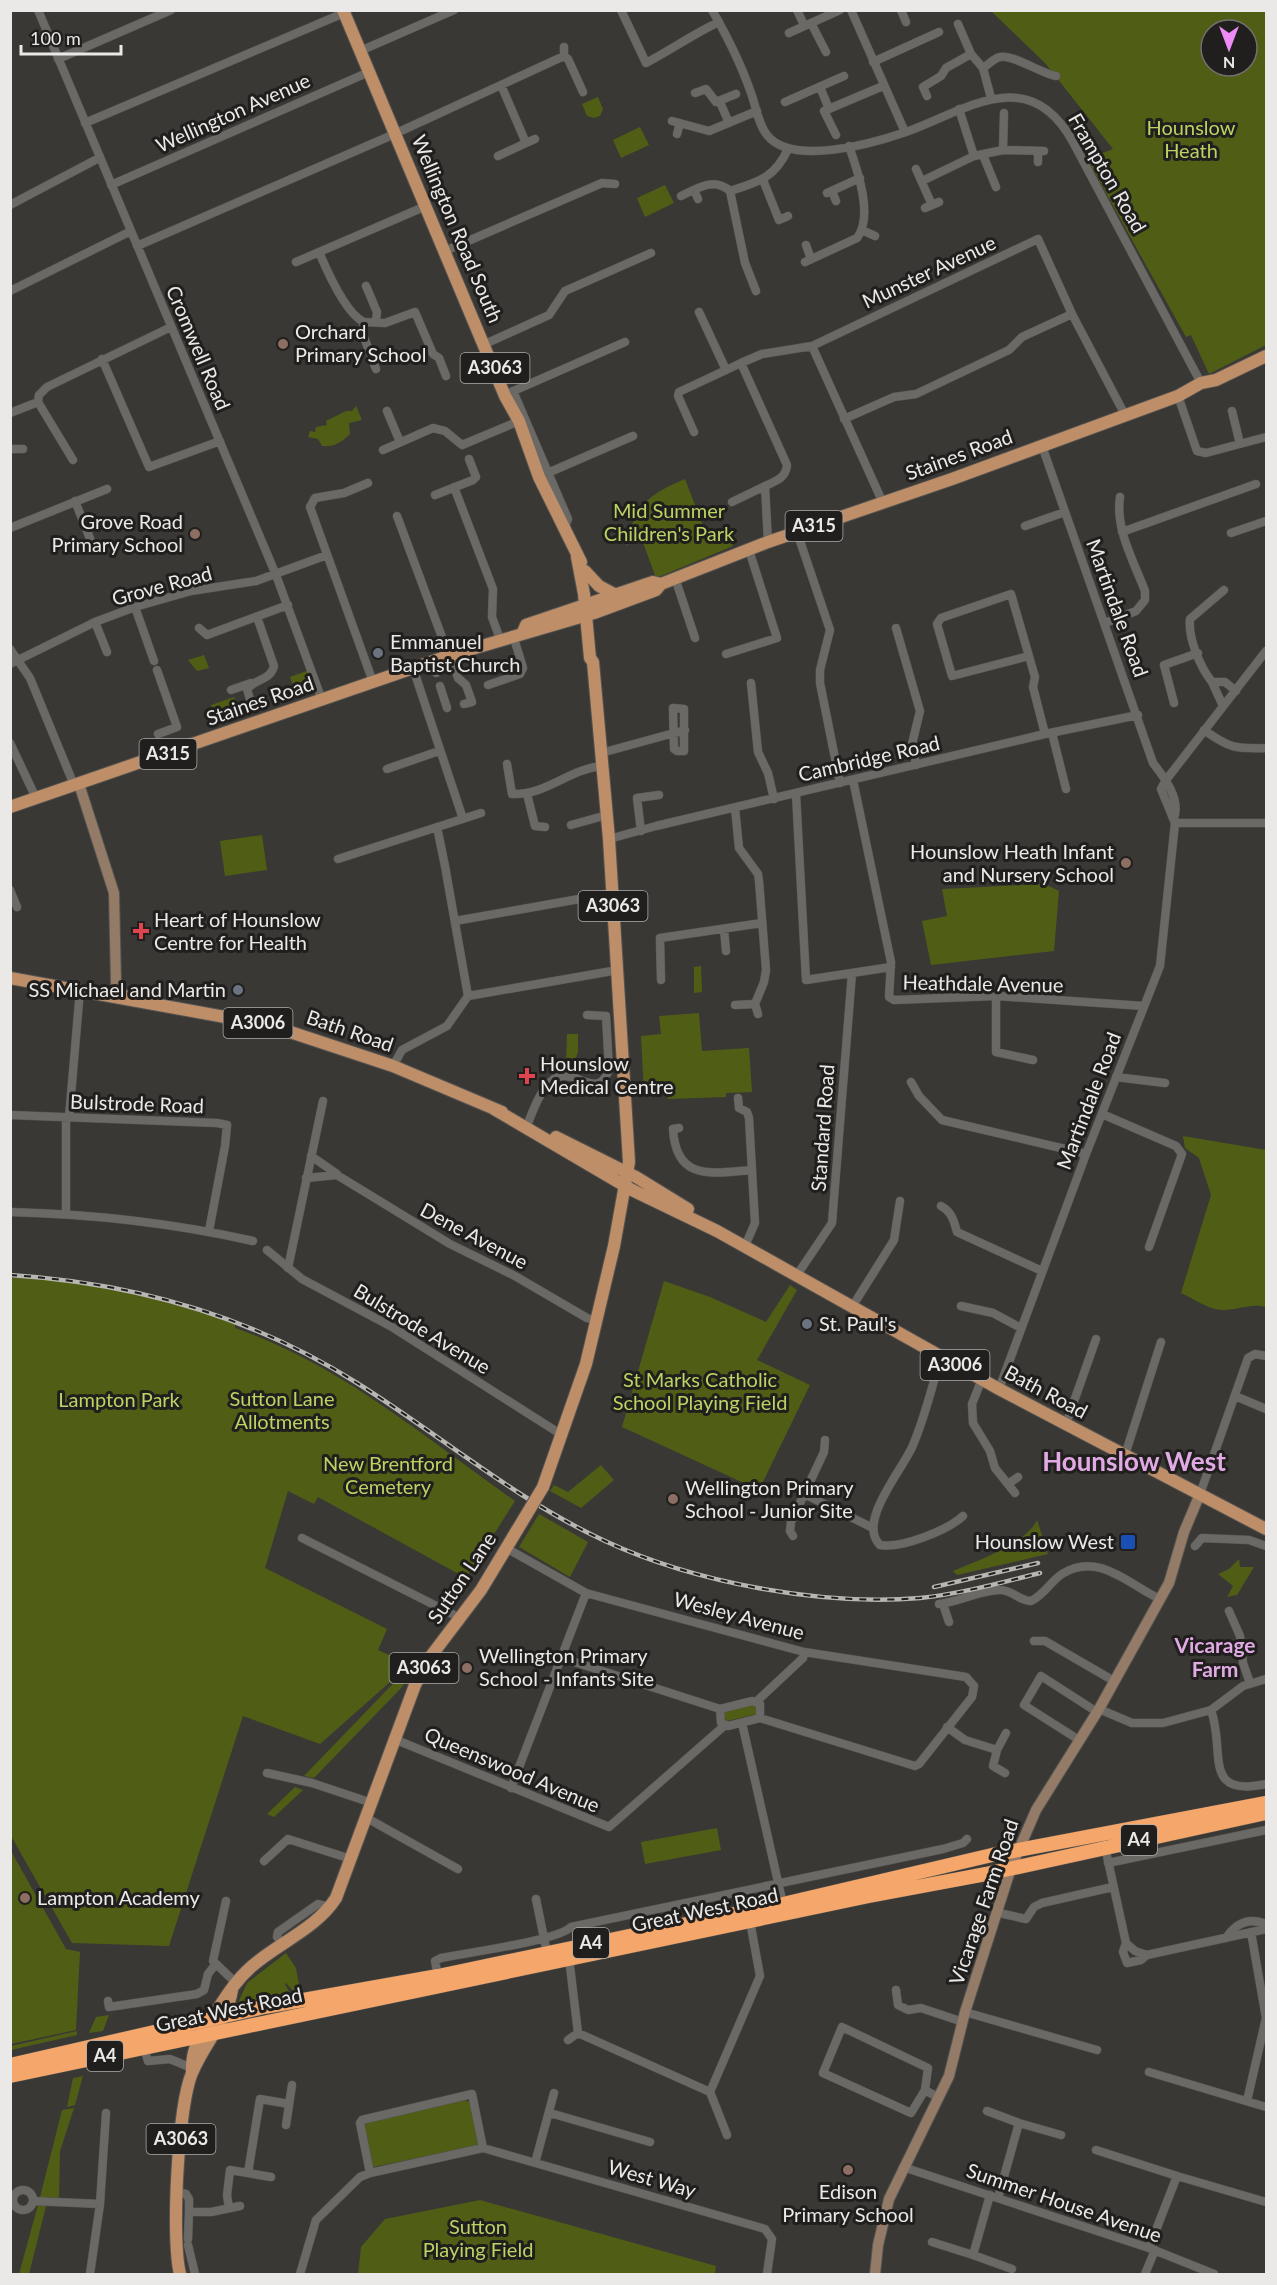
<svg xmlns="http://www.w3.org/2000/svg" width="1277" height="2285" viewBox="0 0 1277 2285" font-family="Lato,sans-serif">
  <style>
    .green { fill: #505e15; fill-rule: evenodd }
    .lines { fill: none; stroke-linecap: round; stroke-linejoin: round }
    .street-casing { stroke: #555451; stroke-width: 9 }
    .secondary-casing { stroke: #555451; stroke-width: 12 }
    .primary-casing { stroke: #555451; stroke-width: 14 }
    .highway-casing { stroke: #555451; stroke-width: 15 }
    .street { stroke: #6a6966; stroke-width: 8 }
    .secondary { stroke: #947b67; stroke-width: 10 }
    .primary { stroke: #bd8e68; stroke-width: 12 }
    .highway { stroke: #f5a66a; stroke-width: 14 }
    .rail-casing { stroke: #b7b6b3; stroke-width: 4.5 }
    .rail { stroke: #201f1e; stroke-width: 2; stroke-dasharray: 7; stroke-linecap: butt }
    .primary-bridge-casing { stroke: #555451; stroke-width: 14; stroke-linecap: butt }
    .primary-bridge { stroke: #bd8e68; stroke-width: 12 }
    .education-dot { fill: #8d6e63; stroke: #201f1e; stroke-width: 2 }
    .worship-dot { fill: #6b7280; stroke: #201f1e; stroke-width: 2 }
    .health-dot { fill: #e0444e; stroke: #201f1e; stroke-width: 2 }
    .transit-dot { fill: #1a4fb4; stroke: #201f1e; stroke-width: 2 }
    .labels { text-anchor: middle; stroke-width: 6; stroke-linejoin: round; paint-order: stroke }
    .shield { fill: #201f1e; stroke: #adacab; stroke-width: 1.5 }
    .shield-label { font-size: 18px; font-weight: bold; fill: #eae9e7 }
    .street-label { font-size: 20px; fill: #eae9e7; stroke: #201f1e }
    .park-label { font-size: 20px; fill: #bbd363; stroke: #201f1e }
    .poi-label { font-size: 20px; fill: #eae9e7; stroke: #201f1e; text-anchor: start }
    .neighbourhood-label { font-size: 21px; font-weight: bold; fill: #e2aae4; stroke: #201f1e }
    .district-label { font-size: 26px; font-weight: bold; fill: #e2aae4; stroke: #201f1e }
  </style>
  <rect width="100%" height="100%" fill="#393835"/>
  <!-- green -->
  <path class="green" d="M991 11H1266V345L1209 374 1191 335 1186 337 1087 159 1113 149 1045 63ZM1211 30H1247V66H1211Z
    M598 97 603 109 600 116 594 118 587 116 582 104Z
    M640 127 649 145 621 158 613 140Z
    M665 185 674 203 645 217 637 198Z
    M356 406 362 420 349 423 350 434C341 443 334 447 322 446L318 439 308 437 310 431 315 432 316 427 327 425 326 421 346 411H352Z
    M685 479 708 539 727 532 733 546 656 578 642 540 626 545C635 505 649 494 685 479Z
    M204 655 209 668 197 671 188 660Z
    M309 670 314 687 309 694 297 698 290 677Z
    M234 697 240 714 217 722 211 705Z
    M262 835 267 870 225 876 220 841Z
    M1045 884 1059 891 1054 951 931 965 922 921 947 916 942 889Z
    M701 966 702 992 694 993V967Z
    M699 1013 702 1051 749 1048 752 1092 726 1093V1097L668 1099 667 1094H644L641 1036 661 1034 659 1016Z
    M567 1034H578V1052L573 1065 566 1062Z
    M1183 1136 1266 1150V1307C1249 1302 1233 1313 1215 1309 1204 1306 1192 1298 1181 1293L1211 1195 1199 1158 1185 1148Z
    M10 1278C87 1275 164 1298 235 1322V1328C338 1363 427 1439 515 1501L466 1578 318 1497 314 1504 288 1491 265 1568 387 1629 378 1650 404 1662 399 1674 320 1744 243 1716 169 1946 72 1943 11 1836Z
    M664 1281 710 1297 766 1322 790 1285 797 1290 757 1360 810 1385 759 1490 622 1427Z
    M601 1465 614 1480 581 1508 550 1491 554 1485 568 1492Z
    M539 1514 588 1542 570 1577 519 1547Z
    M1037 1520 1048 1554 957 1575 953 1571C977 1561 1026 1544 1037 1520Z
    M1239 1559 1240 1567H1254L1237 1595 1227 1597 1233 1586 1218 1574 1229 1569Z
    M410 1666 403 1686 314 1778 304 1776Z
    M753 1704 757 1707V1714L727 1721 722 1713 728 1708Z
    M295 1787 303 1790 274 1817 267 1814Z
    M717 1828 721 1850 645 1864 641 1842Z
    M11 1851 66 1949 80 1952 76 2030 11 2044Z
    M286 1953 296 1968 300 1990 294 1992 286 1983 285 1984 290 1993 238 2003 247 1983Z
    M109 2015 103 2031 89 2033 96 2017Z
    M77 2031V2035L11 2050V2046Z
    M83 2076 75 2105 67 2107 73 2078Z
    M465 2100 471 2103 479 2141 477 2146 373 2167 364 2127 367 2121Z
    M74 2108 60 2151 59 2198 40 2197 62 2110Z
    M480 2200 716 2266 715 2274H358L361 2247 385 2219Z
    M38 2205 46 2206 29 2274H19Z"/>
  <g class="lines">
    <!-- street casing -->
    <g class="street-casing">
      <path id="street" d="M38 10 276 575 322 700
        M621 10 646 63C671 50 693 34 719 22
        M712 10C727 36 741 64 751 93 756 106 758 124 767 135 792 167 874 143 906 132 967 110 1029 62 1073 142L1201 383
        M797 10 804 25
        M851 10 905 132
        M901 10 906 22
        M811 23 826 52
        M958 24 971 54 983 68 991 98
        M789 33 840 10
        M564 47V56
        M360 51 454 10
        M58 59 171 10
        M873 62 939 32
        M983 68C988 65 994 58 1000 57 1013 54 1040 73 1056 76
        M820 87 829 109
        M695 93 706 89 716 102 736 94
        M927 96 923 87 941 76 946 68 971 54
        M720 102 729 123
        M785 102 844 76
        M959 109 974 156 1003 150 1044 151
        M672 121 709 131 757 111
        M85 123 344 13
        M677 134 680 123
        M836 135 824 111 883 86
        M526 143 535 139
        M1003 150 1004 113
        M983 155 996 187
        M498 156 526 143 501 85
        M1038 162V151
        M916 169 932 205
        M763 180 779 220 788 216
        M922 181 974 156
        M111 185 369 72
        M694 190 698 199
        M730 191C758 182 775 178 788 149
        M832 191 836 201
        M827 193 860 178
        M681 196C698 188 714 177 730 191L745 263 756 291
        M10 205 99 158
        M925 208 939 202
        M862 230 875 236
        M806 245 811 259
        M137 246 390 136 564 56 568 59 583 92
        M445 251 602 183 615 184
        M319 252C327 271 346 314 364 322L362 332 376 369
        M296 262 426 206
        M805 262 857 238C874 216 857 169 849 146
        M366 286 377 312 376 321
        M10 291 131 231
        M699 312 726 370
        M364 322 385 323 415 312 433 354 439 358 446 376
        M485 344 549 315 565 291 651 253
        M102 359 149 467 220 441
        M741 363 762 354 812 346
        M513 391 568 519 564 529
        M509 393 625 342
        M1178 396 1197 451 1206 453 1266 437
        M38 402 73 460
        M387 411 400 442
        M1232 411 1240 444
        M10 413 38 402 39 395 47 387 171 327
        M844 419 894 397 916 394 1009 350 1022 337 1072 314
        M694 432 678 396 679 392 741 363 787 465C786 478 776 481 765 486
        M1042 446 1153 763C1164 777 1181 799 1174 818
        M10 449H23
        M383 450 433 428 445 431 462 445 519 421
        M543 475 633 436
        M368 483 344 493 315 498 310 507 373 682
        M454 487 493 589 492 617 500 639
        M435 495 473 480 476 477 469 459
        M75 501 93 546
        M732 502 765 486 768 542
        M883 503 812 346 1038 239 1072 314 1125 415
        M397 516 449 656
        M1025 526 1065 512
        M10 528 107 489
        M797 532 830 630 820 670V683L840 783
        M1122 532 1256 484
        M1231 533 1266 521
        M675 578 695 638
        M1224 590 1190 619C1188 638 1200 667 1212 682H1225L1236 691
        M135 607 154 661
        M95 622 107 652
        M1105 623 1136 611 1145 600V591C1134 562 1115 529 1120 497
        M199 628 207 635 288 605
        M896 628 920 711 912 744 916 765
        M10 649 30 678 74 785
        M726 654 777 638 749 550
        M451 655 458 678 466 685 472 702 464 704
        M1029 656 952 676 937 624 941 618 1011 594 1035 677 1033 687 1045 734
        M432 661 436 673
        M10 664 95 622 135 607 191 591 256 581 327 555
        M413 668 463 819
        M157 670 177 727 158 734
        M1212 682 1223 706
        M751 683 758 752 768 773 774 799
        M488 685 520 674 523 668 513 635
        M440 686 447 708
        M231 690 251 683
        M251 703 247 689C255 679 271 680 274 666L257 617
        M1174 703 1164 665 1198 653
        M673 708 684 709V751H677L674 749Z
        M1204 730C1229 748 1235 749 1266 748
        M1052 733 1066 789
        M10 743 36 798
        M601 753 685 730
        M507 764 512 794C548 795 568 769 602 766
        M387 769 439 751
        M853 780 891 962 889 997 894 1000 996 996 1144 1006
        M527 794 535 826 545 827
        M796 794 806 980 891 967
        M735 808 739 848 758 874 759 881 766 970 764 982 755 1004 758 1014
        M1175 823H1266
        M571 825 607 815
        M437 827 446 871
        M641 831 637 798 659 795
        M609 839 656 826 1045 734 1138 715
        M338 859 481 813
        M10 890 17 907
        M455 921 613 893
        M724 929 726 951
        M661 980 660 938 762 923
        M468 996 618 970
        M996 996V1052L1033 1060
        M735 1005 755 1004
        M393 1066 402 1050 447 1026 468 996 446 872
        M1116 1077 1165 1083
        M911 1082 919 1096 942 1120 1086 1154
        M738 1098 739 1108 747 1112 749 1118 755 1223 745 1246
        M1102 1114 1176 1146 1182 1154 1149 1247
        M10 1115 217 1123 227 1125 225 1146 209 1231
        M66 1118V1213
        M69 1118 80 990
        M526 1128C532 1114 542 1082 558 1077 577 1070 599 1101 609 1069L606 1016 587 1015
        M679 1128 673 1129C676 1182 712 1173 752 1170
        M311 1156 337 1174
        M306 1178 337 1175 450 1244 515 1276 587 1318 597 1321
        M941 1206C952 1212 954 1221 957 1232L1042 1271
        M10 1212C92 1214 173 1223 253 1241
        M267 1250 302 1279 392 1327 562 1435
        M288 1268 323 1101
        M797 1275 832 1223 852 973
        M961 1306 993 1313 1021 1328
        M852 1307 894 1240 900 1201
        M941 1357C932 1386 925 1417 913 1445 904 1468 856 1522 880 1545 901 1549 948 1530 963 1516
        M982 1379 972 1404 973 1423 990 1451 995 1468 1015 1493
        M999 1389 1086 1154 1160 966 1175 823 1161 789 1166 780 1266 651
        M1235 1396 1266 1409
        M1066 1424 1096 1339
        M1125 1455 1161 1342
        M1008 1484 1018 1477
        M804 1494 873 1528
        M1200 1494 1248 1358 1255 1354 1266 1356
        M793 1536 790 1531 791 1522 824 1452 825 1440
        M302 1538 460 1618
        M1195 1546 1202 1538 1249 1540 1266 1546
        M506 1548 586 1593 804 1652 966 1677 974 1686 972 1697 919 1764 915 1766 760 1718
        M939 1604C960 1602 979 1590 1000 1590 1013 1590 1019 1601 1031 1601 1044 1595 1051 1581 1062 1574 1099 1551 1129 1585 1160 1599
        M943 1604 949 1622
        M1229 1611 1240 1636 1243 1663 1250 1683
        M1034 1641H1045L1114 1681
        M562 1658 720 1709
        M752 1701 760 1704V1718L728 1726 721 1723 720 1709Z
        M757 1701 803 1658 804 1652
        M1099 1709 1132 1723H1163L1211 1710 1243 1686 1266 1679
        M1211 1710C1226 1751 1201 1798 1266 1784
        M742 1723 783 1904
        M947 1727 965 1740 997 1750 993 1766 1005 1773
        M394 1739 609 1827 724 1726
        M1079 1740 1024 1705 1041 1676 1097 1712
        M997 1750 1006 1733
        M267 1773 312 1783 369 1802
        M511 1788 586 1593
        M365 1817 458 1869
        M1105 1847 1126 1943 1135 1951 1147 1955 1266 1929
        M264 1861 288 1839 351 1859
        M1108 1863 1266 1830
        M536 1899 547 1953
        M226 1901 213 1961 236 1983
        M999 1913 1026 1919 1034 1907 1042 1903 1113 1887
        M1226 1938C1236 1923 1249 1917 1266 1924
        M1126 1943 1123 1952 1127 1963 1141 1960 1147 1955
        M282 1944 277 1937 278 1932 318 1904 330 1907
        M569 1958 578 2033
        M438 1976 435 1961 441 1958C465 1953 557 1941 571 1927L943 1849 963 1843 967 1839
        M896 1990 898 2005 908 2010 921 2008 963 2022
        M108 2001 109 2007 197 1994 204 1990 208 1974 215 1965
        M965 2012 1097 2050
        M568 2040 578 2033 710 2092
        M144 2048 148 2061 170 2059 194 2069
        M1149 2072 1266 2107
        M925 2090 928 2068 842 2027 823 2073 911 2113 925 2090 939 2098
        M1247 2101 1266 2018 1251 1932
        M987 2111 1019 2123 998 2198
        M550 2113 650 2142
        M1019 2123 1061 2135
        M286 2125 292 2085
        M727 2135 710 2092 760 1976 750 1921
        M483 2148 472 2094 362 2120 360 2123 370 2173 483 2148 765 2229 772 2239 767 2274
        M1096 2150 1177 2176
        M535 2163 554 2093
        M903 2167 1149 2248 1214 2274
        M248 2173 260 2099 289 2104
        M13 2200a10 10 0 1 1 20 0a10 10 0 1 1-20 0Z
        M177 2192 186 2194 189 2199V2212H211L240 2206
        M990 2195 973 2255 1012 2269
        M33 2201 100 2204
        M229 2208 227 2195 230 2170 271 2177
        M188 2239 189 2212
        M932 2242 973 2255
        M188 2245 195 2274
        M1149 2248 1177 2176 1266 2202
        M90 2274 100 2204 106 2113
        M300 2274 316 2220 360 2177 370 2173
        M1145 2274 1155 2250"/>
    </g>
    <!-- secondary casing -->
    <g class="secondary-casing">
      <path id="secondary" d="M79 784 114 893 116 983 122 993 130 999
        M875 2274 878 2245 889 2199 949 2076 965 2012 1011 1868 1036 1810 1099 1709 1169 1583 1184 1532 1200 1494"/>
    </g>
    <!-- primary casing -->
    <g class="primary-casing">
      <path id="primary" d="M343 10 505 396 519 421 539 477 581 562
        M585 571 599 586 614 594
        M523 632 526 625 653 582 661 584
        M10 807 451 655 594 613 656 590 661 584 768 542 952 479 1178 396 1201 383 1216 380 1266 356
        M10 978 269 1025 393 1066 502 1112
        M494 1109 632 1190 717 1231 999 1389 1266 1529
        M556 1137 636 1177 688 1209
        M543 1487 586 1364 614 1246 629 1162 609 839 593 662 590 658 584 594 577 557
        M192 2072C191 2050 200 2035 212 2018 224 2000 234 1982 251 1967 278 1943 316 1929 336 1898L415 1685 428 1660 481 1590 531 1507
        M180 2274C171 2239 178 2106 192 2073 204 2044 227 2021 232 1990"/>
    </g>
    <!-- highway casing -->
    <g class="highway-casing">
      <path id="highway" d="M10 2065 264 2007 438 1976 783 1904 992 1855 1266 1803
        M10 2076 869 1896 986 1874 1266 1813"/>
    </g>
    <!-- street -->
    <use href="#street" class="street"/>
    <!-- secondary -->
    <use href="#secondary" class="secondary"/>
    <!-- primary -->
    <use href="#primary" class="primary"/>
    <!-- highway -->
    <use href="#highway" class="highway"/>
    <!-- rail casing -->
    <g class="rail-casing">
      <path id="rail" d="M10 1275C135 1283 251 1316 357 1383 440 1435 516 1500 605 1541 695 1583 822 1606 920 1598 960 1594 1000 1583 1040 1573
        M934 1587 1038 1563"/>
    </g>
    <!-- rail -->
    <use href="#rail" class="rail"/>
    <!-- primary-bridge casing -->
    <g class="primary-bridge-casing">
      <path id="primary-bridge" d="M531 1507 543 1487"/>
    </g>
    <!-- primary-bridge -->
    <use href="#primary-bridge" class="primary-bridge"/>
  </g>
  <!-- markers -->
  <g class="education-dot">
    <circle cx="283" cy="344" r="6"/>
    <circle cx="195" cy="534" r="6"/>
    <circle cx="1126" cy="863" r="6"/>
    <circle cx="673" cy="1499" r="6"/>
    <circle cx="467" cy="1668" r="6"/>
    <circle cx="25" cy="1898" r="6"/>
    <circle cx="848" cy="2170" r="6"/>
  </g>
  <g class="worship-dot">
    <circle cx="378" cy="653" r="6"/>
    <circle cx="238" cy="990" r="6"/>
    <circle cx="807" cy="1324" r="6"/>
  </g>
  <g class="health-dot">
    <path d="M138 922h6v6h6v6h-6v6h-6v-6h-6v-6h6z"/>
    <path d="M524 1067h6v6h6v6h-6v6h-6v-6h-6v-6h6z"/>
  </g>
  <rect class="transit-dot" x="1120" y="1534" width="16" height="16" rx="3"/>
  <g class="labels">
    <!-- shield labels -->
    <g class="shield">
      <rect x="460.5" y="353" width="69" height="30" rx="4.5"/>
      <rect x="785.5" y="511" width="57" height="30" rx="4.5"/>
      <rect x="139.5" y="739" width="57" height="30" rx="4.5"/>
      <rect x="578.5" y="891" width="69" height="30" rx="4.5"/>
      <rect x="223.5" y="1008" width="69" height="30" rx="4.5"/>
      <rect x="920.5" y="1350" width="69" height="30" rx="4.5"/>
      <rect x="389.5" y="1653" width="69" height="30" rx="4.5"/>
      <rect x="1121" y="1825" width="36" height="30" rx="4.5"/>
      <rect x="573" y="1928" width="36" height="30" rx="4.5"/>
      <rect x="87" y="2041" width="36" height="30" rx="4.5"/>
      <rect x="146.5" y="2124" width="69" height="30" rx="4.5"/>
    </g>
    <g class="shield-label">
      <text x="495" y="374">A3063</text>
      <text x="814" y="532">A315</text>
      <text x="168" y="760">A315</text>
      <text x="613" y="912">A3063</text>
      <text x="258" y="1029">A3006</text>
      <text x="955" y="1371">A3006</text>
      <text x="424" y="1674">A3063</text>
      <text x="1139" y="1846">A4</text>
      <text x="591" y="1949">A4</text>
      <text x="105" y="2062">A4</text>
      <text x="181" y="2145">A3063</text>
    </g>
    <!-- street labels -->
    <g class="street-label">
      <text transform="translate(233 113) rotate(-24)" y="7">Wellington Avenue</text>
      <text transform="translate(1107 173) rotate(60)" y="7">Frampton Road</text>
      <text transform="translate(457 229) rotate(67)" y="7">Wellington Road South</text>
      <text transform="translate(929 272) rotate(-25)" y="7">Munster Avenue</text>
      <text transform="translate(198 348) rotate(67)" y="7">Cromwell Road</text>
      <text transform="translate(959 455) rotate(-20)" y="7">Staines Road</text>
      <text transform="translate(162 586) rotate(-15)" y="7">Grove Road</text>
      <text transform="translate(1117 608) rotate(70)" y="7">Martindale Road</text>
      <text transform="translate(260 701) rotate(-19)" y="7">Staines Road</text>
      <text transform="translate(869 759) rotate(-13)" y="7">Cambridge Road</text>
      <text transform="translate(983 984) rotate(1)" y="7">Heathdale Avenue</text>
      <text transform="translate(350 1031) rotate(19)" y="7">Bath Road</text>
      <text transform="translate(1089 1101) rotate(-69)" y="7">Martindale Road</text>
      <text transform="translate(137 1104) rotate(2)" y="7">Bulstrode Road</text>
      <text transform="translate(823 1128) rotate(-86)" y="7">Standard Road</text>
      <text transform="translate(474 1236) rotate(28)" y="7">Dene Avenue</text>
      <text transform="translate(422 1329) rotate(31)" y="7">Bulstrode Avenue</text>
      <text transform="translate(1046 1392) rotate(28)" y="7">Bath Road</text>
      <text transform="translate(462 1578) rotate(-56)" y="7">Sutton Lane</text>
      <text transform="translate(739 1616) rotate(15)" y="7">Wesley Avenue</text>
      <text transform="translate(512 1770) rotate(23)" y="7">Queenswood Avenue</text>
      <text transform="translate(984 1902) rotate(-71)" y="7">Vicarage Farm Road</text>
      <text transform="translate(705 1910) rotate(-12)" y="7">Great West Road</text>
      <text transform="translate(229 2010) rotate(-12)" y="7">Great West Road</text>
      <text transform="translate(652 2179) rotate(16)" y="7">West Way</text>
      <text transform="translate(1064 2203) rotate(19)" y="7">Summer House Avenue</text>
    </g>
    <!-- park labels -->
    <g class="park-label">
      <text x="1191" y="135">Hounslow<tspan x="1191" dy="23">Heath</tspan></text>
      <text x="669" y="518">Mid Summer<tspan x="669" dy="23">Children's Park</tspan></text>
      <text x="700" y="1387">St Marks Catholic<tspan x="700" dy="23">School Playing Field</tspan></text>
      <text x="282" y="1406">Sutton Lane<tspan x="282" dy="23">Allotments</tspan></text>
      <text x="119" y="1407">Lampton Park</text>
      <text x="388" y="1471">New Brentford<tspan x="388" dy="23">Cemetery</tspan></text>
      <text x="478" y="2234">Sutton<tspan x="478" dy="23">Playing Field</tspan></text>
    </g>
    <!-- poi labels -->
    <g class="poi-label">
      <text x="295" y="339">Orchard<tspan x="295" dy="23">Primary School</tspan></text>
      <text x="183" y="529" text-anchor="end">Grove Road<tspan x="183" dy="23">Primary School</tspan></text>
      <text x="390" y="649">Emmanuel<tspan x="390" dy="23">Baptist Church</tspan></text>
      <text x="1114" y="859" text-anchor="end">Hounslow Heath Infant<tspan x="1114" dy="23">and Nursery School</tspan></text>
      <text x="154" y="927">Heart of Hounslow<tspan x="154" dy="23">Centre for Health</tspan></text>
      <text x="226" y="997" text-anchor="end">SS Michael and Martin</text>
      <text x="540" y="1071">Hounslow<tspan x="540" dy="23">Medical Centre</tspan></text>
      <text x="819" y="1331">St. Paul's</text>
      <text x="685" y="1495">Wellington Primary<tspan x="685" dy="23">School - Junior Site</tspan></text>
      <text x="1114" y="1549" text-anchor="end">Hounslow West</text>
      <text x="479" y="1663">Wellington Primary<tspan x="479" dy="23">School - Infants Site</tspan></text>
      <text x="37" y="1905">Lampton Academy</text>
      <text x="848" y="2199" text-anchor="middle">Edison<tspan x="848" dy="23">Primary School</tspan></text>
    </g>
    <!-- neighbourhood labels -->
    <g class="neighbourhood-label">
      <text x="1215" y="1653">Vicarage<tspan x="1215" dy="24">Farm</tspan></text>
    </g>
    <!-- district labels -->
    <g class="district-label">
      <text x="1134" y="1471">Hounslow West</text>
    </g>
  </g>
  <!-- border -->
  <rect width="1277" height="2285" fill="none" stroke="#eae9e7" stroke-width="24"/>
  <!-- north arrow -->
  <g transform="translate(1229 48) rotate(180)"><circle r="28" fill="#201f1e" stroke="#71706e" stroke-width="1.5"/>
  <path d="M0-4.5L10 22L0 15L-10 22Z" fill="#ef8bf6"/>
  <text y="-9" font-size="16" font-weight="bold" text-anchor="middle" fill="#eae9e7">N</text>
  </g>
  <!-- scale -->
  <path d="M21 45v9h100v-9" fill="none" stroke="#eae9e7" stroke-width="3"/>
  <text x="30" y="45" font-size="18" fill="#eae9e7" stroke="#201f1e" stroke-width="4.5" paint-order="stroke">100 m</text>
</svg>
